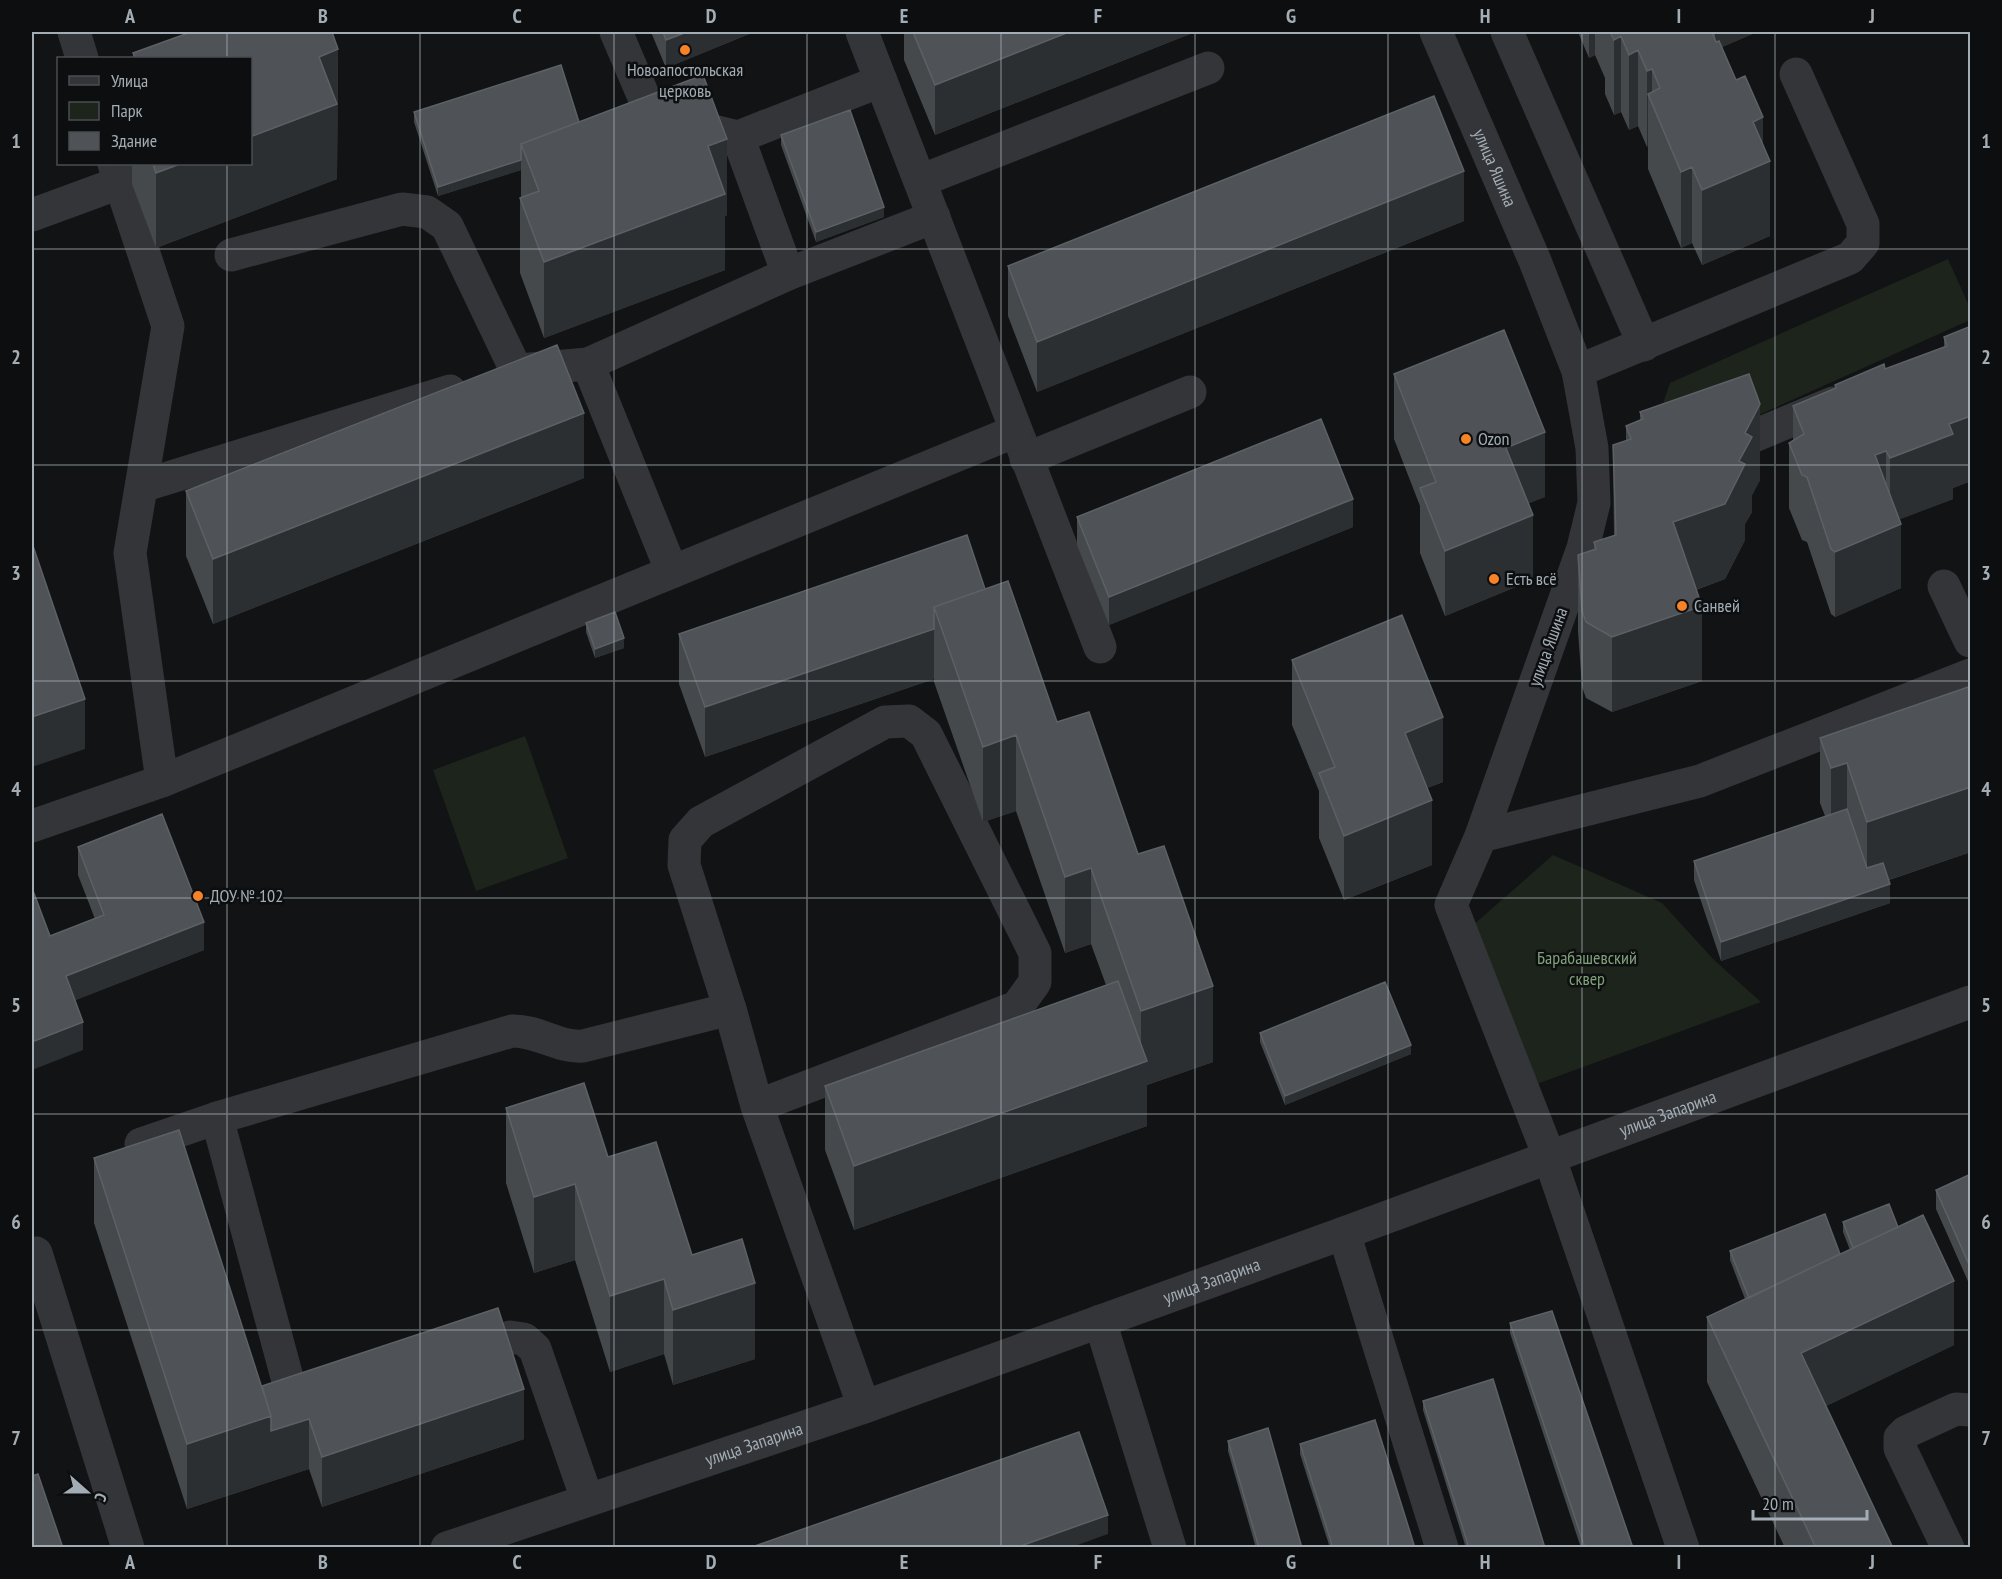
<svg xmlns="http://www.w3.org/2000/svg" width="2002" height="1579" viewBox="0 0 2002 1579" font-family="'PT Sans Narrow',sans-serif">
  <style>
    .green { fill: #1d241c }
    .lines { fill: none; stroke-linecap: round; stroke-linejoin: round }
    .minor { stroke: #333539; stroke-width: 33 }
    .wall { fill: #45494c }
    .shaded-wall { fill: #2c2f31 }
    .building { fill: #4f5357; stroke: #5c6166; stroke-width: 1.5 }
    .grid { fill: none; stroke: #a3adb5; stroke-width: 1.5; stroke-opacity: 0.55 }
    .poi-dot { fill: #f68328; stroke: #0d0e0f; stroke-width: 2 }
    .labels { text-anchor: middle; stroke-width: 5; stroke-linejoin: round; paint-order: stroke }
    .poi-label { font-size: 18px; fill: #a3adb5; stroke: #0d0e0f; text-anchor: start }
    .street-label { font-size: 18px; fill: #a3adb5; stroke: #0d0e0f }
    .park-label { font-size: 18px; fill: #80a17a; stroke: #0d0e0f }
    .neatline { fill: none; stroke: #a3adb5; stroke-width: 2 }
    .grid-label { font-size: 20px; text-anchor: middle; font-weight: bold; fill: #a3adb5 }
  </style>
  <rect width="100%" height="100%" fill="#121314"/>
  <!-- green -->
  <path class="green" d="M1948 259 1970 308V320L1692 445 1661 409 1670 383Z
    M525 736 568 858 476 891 433 770Z
    M1553 855 1662 903 1714 960 1761 1002 1534 1085 1472 926Z"/>
  <g class="lines">
    <!-- minor -->
    <g class="minor">
      <path d="M74 32 82 58"/>
      <path d="M862 32 1100 647"/>
      <path id="s1" d="M1436 32 1535 261 1578 371 1592 448 1594 503 1583 548 1481 836 1451 905 1549 1156 1683 1548"/>
      <path d="M1507 32 1644 345"/>
      <path d="M738 137 881 81"/>
      <path d="M114 164 168 326 130 553 162 781"/>
      <path d="M920 181 1208 68"/>
      <path d="M32 215 119 183"/>
      <path d="M231 255 402 209 427 212 447 226 516 370"/>
      <path d="M788 274 934 217"/>
      <path d="M588 364 788 274 738 137 664 119 646 102 616 32"/>
      <path d="M519 370 588 364 672 572"/>
      <path d="M1578 371 1850 258 1863 243V224L1796 74"/>
      <path d="M1718 451 1833 403"/>
      <path d="M1026 459 1190 392"/>
      <path d="M142 486 450 391"/>
      <path d="M1944 586 1970 641"/>
      <path d="M32 826 162 781 1016 431"/>
      <path d="M1481 836 1700 781 1970 675"/>
      <path d="M757 1106 1017 1007 1035 982V953L926 734 909 721 885 722 701 822 685 840 684 865 730 1009 757 1106 864 1407"/>
      <path d="M141 1144 217 1118"/>
      <path d="M1344 1233 1442 1548"/>
      <path d="M36 1253 128 1548"/>
      <path d="M1100 1321 1170 1548"/>
      <path d="M464 1351 510 1337 524 1339 535 1349 587 1499"/>
      <path d="M319 1393C308 1396 300 1400 291 1392L217 1118 512 1031C537 1030 558 1048 583 1046L730 1009"/>
      <path id="s2" d="M447 1548 864 1407 1344 1233 1970 1002"/>
      <path d="M1948 1548 1900 1448V1438L1906 1432 1956 1409 1970 1410"/>
    </g>
  </g>
  <!-- wall -->
  <path class="wall" d="M191 32H332L338 49 337 179 156 248 132 184V164H250V58H133V53Z
    M651 32H754L666 68Z
    M904 32H1195L935 135 904 60Z
    M1578 32H1757L1722 47 1763 145 1770 236 1702 265 1692 243 1681 248 1648 169V147H1647L1638 126 1629 130 1621 112 1614 115 1605 94V78L1595 55 1589 58Z
    M414 112 579 122 727 215 725 216V270L544 338 520 273V198L521 197V170L438 196 414 122Z
    M781 135 884 217 816 242 781 145Z
    M1464 221 1037 392 1008 316V266Z
    M1971 326V481L1953 488V499L1900 519 1901 588 1835 617 1831 614 1807 542 1802 540 1789 508V443L1793 441V406L1835 389V385L1885 369 1944 348V337Z
    M1394 374 1545 497 1528 503 1533 580 1445 616 1420 553V506L1394 439Z
    M1640 412 1760 480 1752 495V512L1745 524V540L1725 579 1696 590 1702 681 1612 712 1586 698 1582 687 1578 631V555L1594 549V542L1614 536 1613 445 1626 441V426L1640 420Z
    M584 478 213 624 186 556V491Z
    M1077 517 1353 527 1109 625 1077 545Z
    M985 589 1057 722 1138 854 1213 1062 1147 1085V1126L854 1230 825 1150V1086L1106 985 1091 944 1065 953 1016 811 983 822 934 682V679L705 757 679 684V634Z
    M586 623 624 648 595 658 586 632Z
    M1292 660 1443 782 1427 788 1432 865 1344 900 1319 838V791L1292 725Z
    M1971 686V852L1889 880 1890 903 1721 961 1694 880V861L1825 816 1820 803V738Z
    M78 847 204 950 75 1000 83 1050 50 936 95 919 78 875Z
    M1260 1033 1411 1054 1285 1105 1260 1042Z
    M506 1108 608 1157 692 1255 755 1359 673 1385 664 1354 610 1372 575 1260 534 1273 506 1183Z
    M94 1158 262 1386 524 1439 322 1507 309 1469 187 1509 94 1223Z
    M1971 1174V1288L1936 1209V1190Z
    M1843 1222 1898 1227 1954 1345 1826 1406 1893 1548H1785L1707 1382V1317L1745 1299 1730 1260V1251L1840 1254 1850 1250 1843 1232Z
    M1510 1323 1633 1548H1581L1510 1333Z
    M1423 1401 1545 1548H1466L1423 1410Z
    M1228 1441 1302 1548H1256L1228 1451Z
    M1300 1444 1415 1548H1330L1300 1454Z"/>
  <!-- shaded-wall -->
  <path class="shaded-wall" d="M687 32H754L666 68V40Z
    M1069 32H1195L935 135V85Z
    M1589 32H1595V55L1589 58Z
    M1715 32H1757L1715 50Z
    M1621 36V112L1614 115V40Z
    M338 49 337 179 156 248V173L180 164H250V137L319 57Z
    M1638 50V126L1629 130V55Z
    M1652 69V103L1648 94V147H1647V71Z
    M1763 117V164L1770 161V236L1702 265V190L1753 122Z
    M727 139V215L725 216V270L544 338V262L708 146Z
    M521 160V170L438 196V187Z
    M1692 167V243L1681 248V172Z
    M1464 171V221L1037 392V342Z
    M884 207V217L816 242V232Z
    M1760 404V480L1752 495V512L1745 524V540L1725 579 1673 598V522L1745 433Z
    M584 413V478L213 624V559Z
    M1971 416V481L1953 488V499L1890 523V458L1949 424Z
    M1545 432V497L1506 513V448Z
    M1886 451V516L1875 455Z
    M1353 499V527L1109 625V597Z
    M1533 515V580L1445 616V551Z
    M1901 524V588L1835 617V552Z
    M1702 606V681L1612 712V637Z
    M934 629V679L705 757V707Z
    M624 638V648L595 658V649Z
    M85 699V749L32 767V717Z
    M1443 717V782L1405 797V733Z
    M1016 735V811L983 822V747Z
    M1847 763V828L1831 833V768Z
    M1971 787V852L1867 887V822Z
    M1432 800V865L1344 900V836Z
    M1091 868V944L1065 953V877Z
    M1890 884V903L1721 961V942Z
    M204 922V950L66 1004V976Z
    M1213 986V1062L1147 1085V1126L854 1230V1166L1141 1064V1011Z
    M83 1022V1050L32 1070V1042Z
    M1411 1045V1054L1285 1105V1096Z
    M575 1184V1260L534 1273V1197Z
    M664 1279V1354L610 1372V1296Z
    M1954 1281V1345L1801 1418V1353Z
    M755 1283V1359L673 1385V1310Z
    M524 1389V1439L322 1507V1457Z
    M271 1416 309 1419V1469L187 1509V1444Z
    M1108 1515V1534L1069 1548H1015Z"/>
  <!-- building -->
  <path class="building" d="M191 32H332L338 49 319 57 337 104 250 137V58H135L133 53Z
    M663 32H687L666 40Z
    M913 32H1069L935 85Z
    M1610 32H1712L1716 42 1719 41 1736 80 1745 76 1763 117 1753 122 1770 161 1702 190 1692 167 1681 172 1648 94 1660 88 1652 69 1647 71 1638 50 1629 55 1621 36 1614 40Z
    M561 65 579 122 521 144V160L438 187 414 112Z
    M703 75 727 139 708 146 725 194 544 262 520 198 539 191 521 144Z
    M1434 96 1464 171 1037 342 1008 266Z
    M850 110 884 207 816 232 781 135Z
    M153 164H180L156 173Z
    M1971 326V416L1949 424 1953 434 1890 458 1886 451 1875 455 1901 524 1835 552 1831 549 1807 477 1802 475 1789 443 1804 434 1793 406 1836 388 1835 385 1884 364 1885 369 1947 346 1944 337Z
    M1504 330 1545 432 1506 448 1533 515 1445 551 1420 488 1436 482 1394 374Z
    M557 345 584 413 213 559 186 491Z
    M1749 374 1760 404 1745 433 1752 437 1739 461 1745 464 1725 504 1673 522 1702 606 1612 637 1586 622 1582 611 1578 555 1596 549 1594 542 1616 535 1613 445 1631 439 1626 426 1643 419 1640 412Z
    M1321 419 1353 499 1109 597 1077 517Z
    M967 535 985 589 934 607V629L705 707 679 634Z
    M32 543 85 699 32 717Z
    M1008 581 1057 722 1089 712 1138 854 1164 846 1213 986 1141 1011 1091 868 1065 877 1016 735 983 747 934 607Z
    M615 612 624 638 595 649 586 623Z
    M1402 615 1443 717 1405 733 1432 800 1344 836 1319 773 1335 767 1292 660Z
    M1971 686V787L1867 822 1847 763 1831 768 1820 738Z
    M1847 809 1867 868 1883 863 1890 884 1721 942 1694 861Z
    M162 814 204 922 66 976 83 1022 32 1042V888L50 936 104 915 78 847Z
    M1118 981 1147 1061 854 1166 825 1086Z
    M1385 982 1411 1045 1285 1096 1260 1033Z
    M584 1083 608 1157 656 1142 692 1255 742 1239 755 1283 673 1310 664 1279 610 1296 575 1184 534 1197 506 1108Z
    M179 1130 271 1416 187 1444 94 1158Z
    M1971 1174V1269L1936 1190Z
    M1889 1204 1898 1227 1853 1248 1843 1222Z
    M1825 1214 1840 1254 1749 1298 1730 1251Z
    M1923 1215 1954 1281 1801 1353 1893 1548H1816L1707 1317Z
    M498 1308 524 1389 322 1457 309 1419 271 1431V1416L262 1386Z
    M1552 1311 1633 1548H1585L1510 1323Z
    M1493 1379 1545 1548H1469L1423 1401Z
    M1375 1420 1415 1548H1333L1300 1444Z
    M1268 1428 1302 1548H1259L1228 1441Z
    M1079 1432 1108 1515 1015 1548H749Z
    M38 1474 63 1548H32V1476Z"/>
  <!-- grid -->
  <path class="grid" d="M227 32V58M420 32V1548M614 32V1548M807 32V1548M1001 32V1548M1195 32V1548M1388 32V1548M1582 32V1548M1775 32V1548M227 164V1548M32 249H1970M32 465H1970M32 681H1970M32 898H1970M32 1114H1970M32 1330H1970"/>
  <!-- markers -->
  <g class="poi-dot">
    <circle cx="685" cy="50" r="6"/>
    <circle cx="1466" cy="439" r="6"/>
    <circle cx="1494" cy="579" r="6"/>
    <circle cx="1682" cy="606" r="6"/>
    <circle cx="198" cy="896" r="6"/>
  </g>
  <g class="labels">
    <!-- poi labels -->
    <g class="poi-label">
      <text x="685" y="76" text-anchor="middle">Новоапостольская<tspan x="685" dy="21">церковь</tspan></text>
      <text x="1478" y="445">Ozon</text>
      <text x="1506" y="585">Есть всё</text>
      <text x="1694" y="612">Санвей</text>
      <text x="210" y="902">ДОУ № 102</text>
    </g>
    <!-- street labels -->
    <g class="street-label">
      <text dy="6" stroke="none"><textPath href="#s1" startOffset="148">улица Яшина</textPath></text>
      <text transform="translate(1548 647) rotate(-70)" y="6">улица Яшина</text>
      <text dy="6" stroke="none"><textPath href="#s2" startOffset="1296">улица Запарина</textPath></text>
      <text dy="6" stroke="none"><textPath href="#s2" startOffset="810">улица Запарина</textPath></text>
      <text dy="6" stroke="none"><textPath href="#s2" startOffset="324">улица Запарина</textPath></text>
    </g>
    <!-- park labels -->
    <g class="park-label">
      <text x="1587" y="964">Барабашевский<tspan x="1587" dy="21">сквер</tspan></text>
    </g>
  </g>
  <!-- border -->
  <rect width="2002" height="1579" fill="none" stroke="#0d0e0f" stroke-width="66"/>
  <!-- legend -->
  <rect x="57" y="57" width="195" height="108" fill="#0d0e0f" stroke="#494e51" stroke-width="1.5"/>
  <rect x="69" y="76" width="30" height="9" fill="#333539" stroke="#494e51" stroke-width="1.5"/>
  <text x="111" y="87" font-size="18" fill="#a3adb5">Улица</text>
  <rect x="69" y="102" width="30" height="18" fill="#1d241c" stroke="#494e51" stroke-width="1.5"/>
  <text x="111" y="117" font-size="18" fill="#a3adb5">Парк</text>
  <rect x="69" y="132" width="30" height="18" fill="#4f5357" stroke="#494e51" stroke-width="1.5"/>
  <text x="111" y="147" font-size="18" fill="#a3adb5">Здание</text>
  <!-- north arrow -->
  <g transform="translate(87 1492) rotate(111)" stroke="#0d0e0f" stroke-width="4.5" paint-order="stroke">
  <path d="M0-4.5L10 22L0 15L-10 22Z" fill="#a3adb5"/>
  <text y="-9" font-size="16" font-weight="bold" text-anchor="middle" fill="#a3adb5">С</text>
  </g>
  <!-- scale -->
  <path d="M1753 1510v9h114v-9" fill="none" stroke="#a3adb5" stroke-width="3"/>
  <text x="1762" y="1510" font-size="18" fill="#a3adb5" stroke="#0d0e0f" stroke-width="4.5" paint-order="stroke">20 m</text>
  <rect x="33" y="33" width="1936" height="1513" class="neatline"/>
  <g class="grid-label">
    <text x="130" y="23">A</text>
    <text x="323" y="23">B</text>
    <text x="517" y="23">C</text>
    <text x="711" y="23">D</text>
    <text x="904" y="23">E</text>
    <text x="1098" y="23">F</text>
    <text x="1291" y="23">G</text>
    <text x="1485" y="23">H</text>
    <text x="1679" y="23">I</text>
    <text x="1872" y="23">J</text>
    <text x="16" y="148">1</text>
    <text x="1986" y="148">1</text>
    <text x="16" y="364">2</text>
    <text x="1986" y="364">2</text>
    <text x="16" y="580">3</text>
    <text x="1986" y="580">3</text>
    <text x="16" y="796">4</text>
    <text x="1986" y="796">4</text>
    <text x="16" y="1012">5</text>
    <text x="1986" y="1012">5</text>
    <text x="16" y="1229">6</text>
    <text x="1986" y="1229">6</text>
    <text x="16" y="1445">7</text>
    <text x="1986" y="1445">7</text>
    <text x="130" y="1569">A</text>
    <text x="323" y="1569">B</text>
    <text x="517" y="1569">C</text>
    <text x="711" y="1569">D</text>
    <text x="904" y="1569">E</text>
    <text x="1098" y="1569">F</text>
    <text x="1291" y="1569">G</text>
    <text x="1485" y="1569">H</text>
    <text x="1679" y="1569">I</text>
    <text x="1872" y="1569">J</text>
  </g>
</svg>
